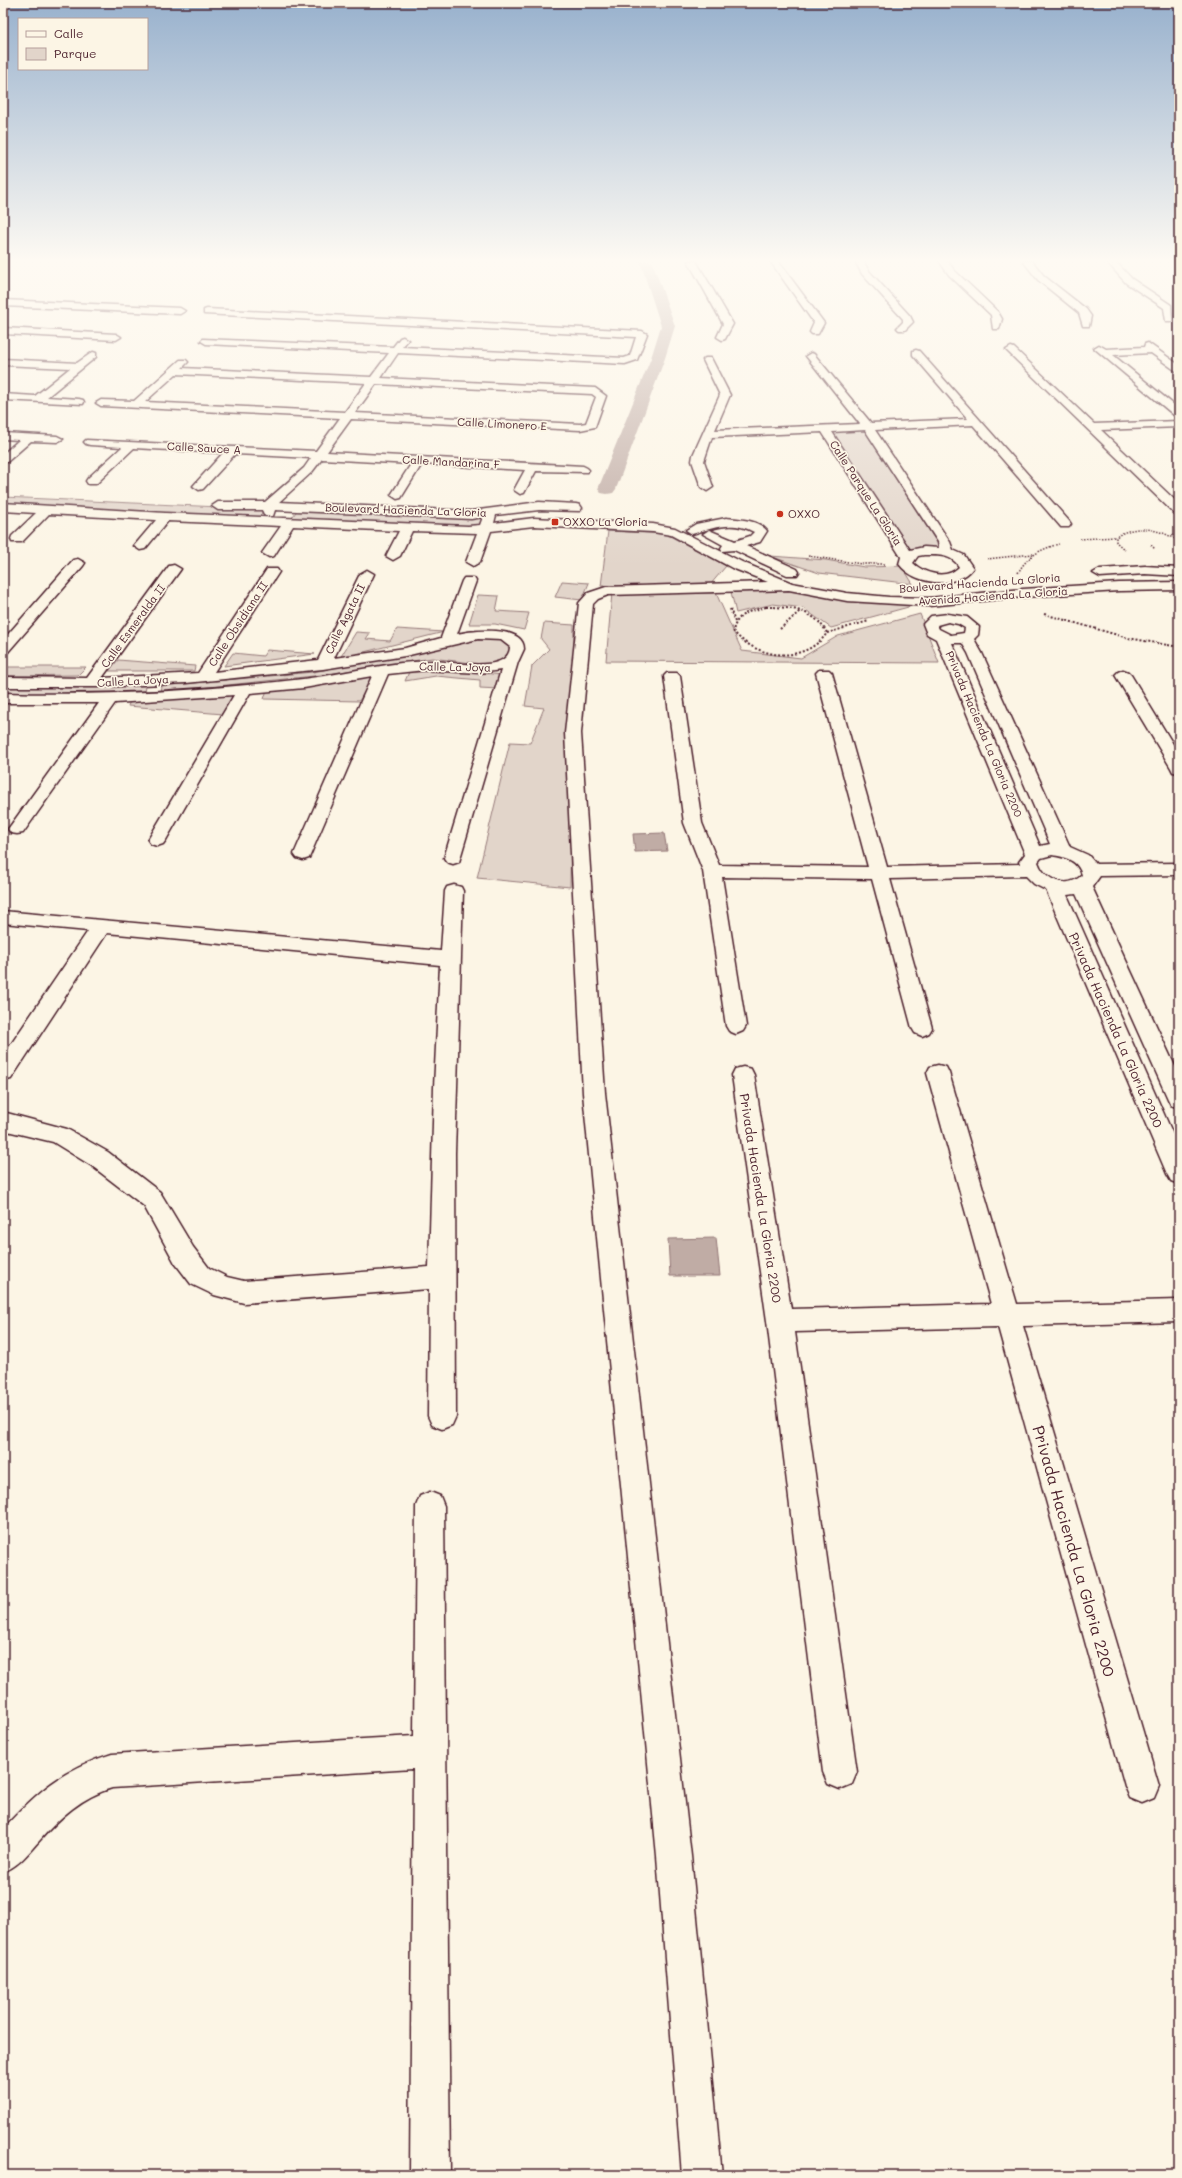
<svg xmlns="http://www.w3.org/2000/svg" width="1182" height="2178" viewBox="0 0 1182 2178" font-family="Mali,sans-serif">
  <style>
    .green { fill: #e2d5ca; stroke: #967a7a }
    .water { fill: #c0aca5; stroke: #917474 }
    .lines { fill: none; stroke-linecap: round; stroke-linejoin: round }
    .canal { fill: #c0aca5; fill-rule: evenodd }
    .minor-casing { stroke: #4a1f2b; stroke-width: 3 }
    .path-far1 { stroke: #4a1f2b; stroke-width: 1.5; stroke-dasharray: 1.5 1.5; stroke-linecap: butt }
    .path { stroke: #4a1f2b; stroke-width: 2; stroke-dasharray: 2 2; stroke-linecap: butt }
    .minor { fill: #fcf5e5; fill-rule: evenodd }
    .poi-dot { fill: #c8321e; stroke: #fcf5e5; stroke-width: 1.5 }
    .labels { text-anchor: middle; stroke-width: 3.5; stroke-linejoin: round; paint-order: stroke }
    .far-street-label { font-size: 11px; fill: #4a1f2b; stroke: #fcf5e5 }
    .far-poi-label { font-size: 11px; fill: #4a1f2b; stroke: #fcf5e5; text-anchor: start }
    .street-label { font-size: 13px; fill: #4a1f2b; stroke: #fcf5e5 }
    .near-street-label { font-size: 16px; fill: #4a1f2b; stroke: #fcf5e5 }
  </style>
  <rect width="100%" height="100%" fill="#fcf5e5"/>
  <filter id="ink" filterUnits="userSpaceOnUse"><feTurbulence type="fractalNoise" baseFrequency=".025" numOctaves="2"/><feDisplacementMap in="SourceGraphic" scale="8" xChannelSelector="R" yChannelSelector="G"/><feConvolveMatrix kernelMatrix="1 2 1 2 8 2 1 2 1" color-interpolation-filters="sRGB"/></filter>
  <g filter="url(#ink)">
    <!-- green -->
    <path class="green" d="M864 430 941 549 909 551 832 432Z
      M3 497 263 509 260 518 166 514 3 504Z
      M298 509 482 517 479 527 291 519Z
      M608 531 666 534 726 566 710 585 601 586Z
      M770 556 826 560 864 567 902 566 913 584 819 573Z
      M562 581 589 583 582 600 555 597Z
      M790 590 912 606 831 628 803 608 773 604 736 613 731 592Z
      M612 593H716L742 651 801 658 838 636 920 614 939 663 606 661Z
      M478 595 499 596 496 611 529 613 524 630 495 624H469Z
      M544 623 574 625 570 887 477 878 510 742 530 743 544 708 525 706 532 666 549 649 541 639Z
      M397 629 444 632 340 658 356 632 370 633 366 639 390 641Z
      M488 637 504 640 512 648 507 659 487 665 432 658 314 676 160 692 161 686 313 672Z
      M267 650 315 654 224 666 233 653 263 656Z
      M118 660 195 666 194 671H109Z
      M3 667H86L78 675 3 676Z
      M459 671 503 675 498 689 480 688V680L436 676 405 681 409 672Z
      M374 675 359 701 264 699 267 690Z
      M146 684 145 694 3 695V686L70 688Z
      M233 695 223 714 128 706 130 701Z"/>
    <!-- water -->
    <path class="water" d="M664 833 667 851 635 852 633 834Z
      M716 1238 720 1276H670L668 1239Z"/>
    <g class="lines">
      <!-- canal -->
      <path class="canal" d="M640 261H652L675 326 665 358 616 489 613 493 607 494 601 493 598 489 651 358 661 326Z"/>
      <!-- minor casing -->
      <g class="minor-casing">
        <path id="minor" d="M688 261H696L733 324 725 339 722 340 717 337 723 324Z
          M770 261H778L824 323 818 334H812L810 332 814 323Z
          M855 261H863L869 271 910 316 913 322 905 330H899L897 328 903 322V319L862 274Z
          M939 261H947L955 271 998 312 1002 319 999 329H993L991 315 949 275Z
          M1023 261H1032L1044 276 1086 309 1091 316 1089 326H1083L1079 313 1038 280Z
          M1106 261H1115L1132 279 1171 305 1172 321H1166L1164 308 1126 283Z
          M3 300 180 308 185 311 180 314 3 306Z
          M207 309 642 331 647 334 637 360 625 364 398 353 381 378 595 388 606 396 595 427 580 430 351 419 327 452 583 466 587 468 589 470 587 472 536 471 524 493 520 494 514 490 525 470 422 464 401 498 397 499 391 495 411 464 322 459 312 472 279 502 471 511 539 502 576 504 580 505 582 508 580 511 539 510 496 515 494 523 534 518 653 524 675 528 742 562 792 583 847 593 889 597 929 598 1023 589 1119 583 1179 582V590L1119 591 1023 597 929 606 847 601 789 590 608 595 598 599 593 604 581 733 605 1093 691 1856 722 2175H682L657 1856 583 1093 565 733 579 603 588 593 606 587 768 582 732 568 671 535 653 532 534 526 491 531 480 562 473 566 466 562 477 533 412 531 400 556 393 560 386 556 399 531 293 526 274 556 269 557 262 553 281 526 168 521 145 549 140 550 134 546 156 520 49 514 22 542H12L11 539 12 536 36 513 3 511V503L165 513 468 526 480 525 483 517 471 519 275 510 273 516H265L262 510H218L212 506 218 502H265L304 468 311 458 235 454 203 489 199 490 193 486 223 453 134 448 96 484H88L86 481 88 478 122 447 90 445 86 444 84 442 86 440 316 451 340 418 101 406 96 403 101 400 134 401 180 360H186L188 362 182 368 371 377 389 353 206 344 201 341 203 339 393 347 400 338 403 337 408 340 402 347 624 358 630 356 636 337 204 314V310ZM176 374 366 383 345 412 145 402ZM376 384 592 394 596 397 586 423 580 424 355 413Z
          M3 328 116 334 121 337 116 340 3 334Z
          M1148 343 1179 365V373L1151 353 1113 355 1179 409V417L1175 416 1094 348 1099 345 1106 349 1144 347 1145 344Z
          M1011 347 1014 348 1094 424 1179 421V427L1101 430 1179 504V515L1175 514 1008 352 1006 350Z
          M916 350 919 351 1069 521 1071 524 1069 527H1061L973 425 875 430 950 542 953 550 964 555 973 568C957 590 914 585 899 564L901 557 822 432 712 437 704 461 713 487 707 491 701 487 692 461 693 455 720 395 703 360 705 358H711L730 395 715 430 860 424 806 356 811 353 814 354 871 423 968 419 913 355V351ZM865 430 938 542 939 548 924 547 910 550 832 432ZM924 555C937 555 952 554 959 567 946 580 925 574 913 563L918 556Z
          M93 352 96 353V357L47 397 79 399 83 400 84 402 83 404 3 400V394L35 396 70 368 3 365V359L77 363Z
          M3 433 57 436 63 439 57 442 31 441 7 462 3 463V454L19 440 3 439Z
          M726 518C739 519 759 520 767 531L760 542 746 546 797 569 799 572 797 575H787L734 550 722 551 721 548 723 545 703 534 709 530 735 541 750 536 754 532C732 520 714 528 692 534L686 530 696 524Z
          M78 559 85 563 83 566 8 652 3 653V640L73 560Z
          M174 565 181 569 102 678 198 673 267 569H277L279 572 214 672 318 660 360 574 367 570 374 574 334 658 405 648 441 638 462 581 464 578H474L476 581 457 634C472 630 524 625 524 649L518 662 459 862 453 864 447 862 444 858 501 670 480 673 425 670 388 674 309 858 303 860 297 858 294 854 372 676 304 688 250 693 166 840 163 844 157 846 151 844 148 840 234 695 115 703 23 833 17 834 11 833 8 829 11 825 99 703H3V693C103 696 203 691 303 679 336 675 368 667 401 663 413 662 423 661 435 661 453 662 509 674 510 647L501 640 478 639 405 656 323 669 186 683 98 687H3V677L87 678 169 566Z
          M1145 566 1179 568V576L1145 574 1100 577 1093 573 1100 569Z
          M948 614 967 617 979 627 978 635 974 639 982 653 1070 847 1088 855 1096 864 1179 863V875L1100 876 1092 887 1179 1075V1108L1171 1105 1168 1099 1076 894 1067 895 1179 1148V1184L1171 1181 1167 1174 1046 890 1034 884 1026 876 890 879 932 1028 929 1033 922 1036 915 1033 912 1028 872 879 722 877 746 1026 743 1031 736 1034 729 1031 726 1026 703 871 684 823 664 676 667 673H677L680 676 702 823 719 865 868 867 816 673 819 670H829L832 673 887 867 1020 864 1019 862 1025 854 936 639 927 634 923 624 931 616ZM948 622 958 624 965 628 964 633 951 635 939 629 937 625ZM952 643H962L968 653 1050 844 1040 846ZM1052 855C1065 857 1078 860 1082 875 1067 890 1044 880 1038 862L1041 858Z
          M1123 670 1128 672 1131 675 1179 754V773L1173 772 1171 768 1115 675 1118 672Z
          M454 885 461 887 463 891 455 1153 456 1416 452 1425 442 1429 432 1425 428 1416 429 1289 244 1303 214 1295 191 1284 175 1263 144 1206 92 1166 53 1142 3 1130V1112L67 1129 108 1152 160 1192 193 1247 209 1268 227 1277 244 1281 429 1267 434 1087 440 965 107 933 11 1079 3 1081V1056L88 931 3 923V911L441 951 445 891 447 887Z
          M938 1065 946 1067 949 1073 1017 1304 1179 1300V1322L1023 1326 1159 1786 1154 1798 1142 1803 1130 1798 1125 1786 998 1327 795 1332 857 1772 852 1784 840 1789 828 1784 823 1772 767 1321 732 1075 735 1069 743 1067 751 1069 754 1075 791 1309 991 1304 927 1073 930 1067Z
          M430 1492 440 1496 444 1506 450 2175H410L413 1769 112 1788C82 1797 60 1817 40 1840 28 1853 19 1866 3 1872V1829C37 1792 63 1769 112 1754L414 1736 416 1506 420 1496Z"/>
      </g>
      <!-- path-far1 -->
      <path class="path-far1" d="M1172 535 1179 536
        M1080 539 1116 537
        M1151 545 1155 549
        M1125 550 1116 542V537C1136 523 1159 529 1179 541
        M808 556 862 564H884
        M987 559 1033 554
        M1018 573C1027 556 1041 549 1059 544"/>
      <!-- path -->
      <path class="path" d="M766 607C790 607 814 609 827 633 804 665 756 659 733 631 737 613 750 611 766 607Z
        M730 609 735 622
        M1044 614 1128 638 1179 647
        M780 629 800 611
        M827 633 869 621"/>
      <!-- minor -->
      <use href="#minor" class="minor"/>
    </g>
  </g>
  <!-- sky -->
  <linearGradient id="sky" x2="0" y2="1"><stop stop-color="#98b1cd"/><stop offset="0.46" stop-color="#fefaf3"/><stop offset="1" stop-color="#fefaf3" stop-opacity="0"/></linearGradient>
  <rect width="1182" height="566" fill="url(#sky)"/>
  <!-- markers -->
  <g class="poi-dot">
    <circle cx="780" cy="514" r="4"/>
    <rect x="551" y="518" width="8" height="8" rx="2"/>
  </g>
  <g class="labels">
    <!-- far-street labels -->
    <g class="far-street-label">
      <text transform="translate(502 424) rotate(3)" y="4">Calle Limonero E</text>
      <text transform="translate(204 448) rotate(3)" y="4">Calle Sauce A</text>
      <text transform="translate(451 462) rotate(3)" y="4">Calle Mandarina F</text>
      <text transform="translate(866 493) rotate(57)" y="4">Calle Parque La Gloria</text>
      <text transform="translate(406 510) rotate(2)" y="4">Boulevard Hacienda La Gloria</text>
      <text transform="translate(980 583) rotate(-4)" y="4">Boulevard Hacienda La Gloria</text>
      <text transform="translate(993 596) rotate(-4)" y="4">Avenida Hacienda La Gloria</text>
      <text transform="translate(345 619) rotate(-64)" y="4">Calle Agata II</text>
      <text transform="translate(238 624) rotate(-57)" y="4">Calle Obsidiana II</text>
      <text transform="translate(133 626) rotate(-54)" y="4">Calle Esmeralda II</text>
      <text transform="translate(455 667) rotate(1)" y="4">Calle La Joya</text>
      <text transform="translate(133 681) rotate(-3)" y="4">Calle La Joya</text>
      <text transform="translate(984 734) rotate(67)" y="4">Privada Hacienda La Gloria 2200</text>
    </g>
    <!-- far-poi labels -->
    <g class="far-poi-label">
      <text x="788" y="518">OXXO</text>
      <text x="563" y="526">OXXO La Gloria</text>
    </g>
    <!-- street labels -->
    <g class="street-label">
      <text transform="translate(1116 1030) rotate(66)" y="5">Privada Hacienda La Gloria 2200</text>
      <text transform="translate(761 1198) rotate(81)" y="5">Privada Hacienda La Gloria 2200</text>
    </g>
    <!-- near-street labels -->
    <g class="near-street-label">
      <text transform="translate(1074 1551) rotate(74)" y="6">Privada Hacienda La Gloria 2200</text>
    </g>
  </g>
  <!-- margin -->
  <rect width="1182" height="2178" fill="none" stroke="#fcf5e5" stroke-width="16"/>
  <rect x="8" y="8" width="1166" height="2162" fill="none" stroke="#4a1f2b" stroke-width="1.5" filter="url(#ink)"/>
  <!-- legend -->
  <rect x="18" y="18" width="130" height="52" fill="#fcf5e5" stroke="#b59f9b"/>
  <rect x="26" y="31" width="20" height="6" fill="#fcf5e5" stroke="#b59f9b"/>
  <text x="54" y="38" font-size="12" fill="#4a1f2b">Calle</text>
  <rect x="26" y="48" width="20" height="12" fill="#e2d5ca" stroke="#b59f9b"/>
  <text x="54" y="58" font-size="12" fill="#4a1f2b">Parque</text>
</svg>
